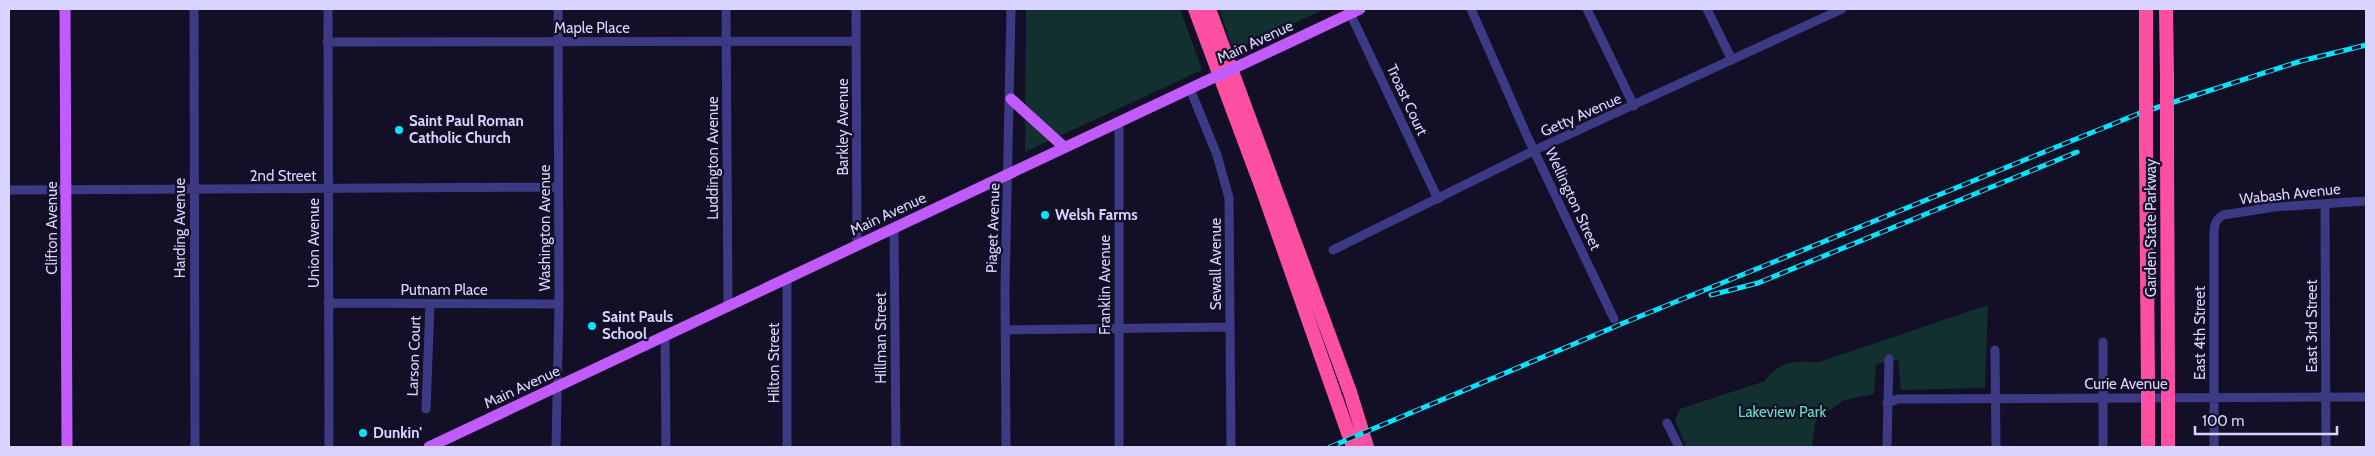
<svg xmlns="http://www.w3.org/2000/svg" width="2375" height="456" viewBox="0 0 2375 456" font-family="Cabin,sans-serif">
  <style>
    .green { fill: #12302f }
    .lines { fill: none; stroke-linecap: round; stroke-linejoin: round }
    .minor { stroke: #3d3a85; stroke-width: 9 }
    .major { stroke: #c25bff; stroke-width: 11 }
    .highway { stroke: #ff4fa3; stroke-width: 14 }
    .rail-casing { stroke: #00e5ff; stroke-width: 5 }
    .rail { stroke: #130f26; stroke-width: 3; stroke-dasharray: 9; stroke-linecap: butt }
    .major-bridge { stroke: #c25bff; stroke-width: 11 }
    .highway-bridge { stroke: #ff4fa3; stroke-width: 14 }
    .poi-dot { fill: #00e5ff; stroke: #130f26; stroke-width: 2 }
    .labels { text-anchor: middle; stroke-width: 4.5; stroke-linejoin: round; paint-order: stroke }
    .street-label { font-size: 15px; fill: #d9d4ff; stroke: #130f26 }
    .poi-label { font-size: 15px; font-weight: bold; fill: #d9d4ff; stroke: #130f26; text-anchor: start }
    .park-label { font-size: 15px; fill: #5fe0c0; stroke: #130f26 }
  </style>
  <rect width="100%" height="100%" fill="#130f26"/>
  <!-- green -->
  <path class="green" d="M1026 9H1180L1202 70 1025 152Z
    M1219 9H1325L1234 51Z
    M1988 305 1985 388 1901 390 1898 360 1876 364 1874 394 1844 400 1816 420 1812 447H1686L1675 420 1680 409 1765 381C1780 360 1795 361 1819 362Z"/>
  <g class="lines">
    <!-- minor -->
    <path class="minor" d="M194 9 195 447
      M328 9 329 447
      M726 9 728 307
      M856 9 857 245
      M1471 9 1528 138 1614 319
      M1587 9 1634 106
      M1707 9 1732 60
      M1350 13 1438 199
      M327 42 856 41
      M1190 89 1217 155 1229 198 1231 447
      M9 190 558 187
      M2325 205 2326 447
      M894 228 896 447
      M1333 250 1535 150 1842 9
      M328 303 559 304
      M1005 330 1230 327
      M665 336 666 447
      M2103 342V447
      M1995 350 1996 447
      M1887 403 1898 399 2366 397
      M426 409 430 304
      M1667 423 1679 447
      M556 447 559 304 558 9
      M787 447V279
      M1006 447 1005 288 1011 9
      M1119 447V122
      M1887 447 1889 359
      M2214 447V240C2214 229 2213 221 2223 215L2274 207 2366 201"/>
    <!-- major -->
    <path class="major" d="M65 9 67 447
      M1243 64 1360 9
      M1011 99 1064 147
      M429 447 1204 82"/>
    <!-- highway -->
    <path class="highway" d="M1195 9 1262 188 1353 447
      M1209 9 1350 392 1367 447
      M2146 9V85
      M2166 9 2167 77
      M2167 144 2168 387
      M2146 152 2148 387
      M2168 410V447
      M2148 412V447"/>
    <!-- rail casing -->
    <g class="rail-casing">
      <path id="rail" d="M1711 295 1758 283 2077 152
        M1330 447 1626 322 2140 113 2301 61 2366 45"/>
    </g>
    <!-- rail -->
    <use href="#rail" class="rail"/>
    <!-- major-bridge -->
    <path class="major-bridge" d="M1204 82 1243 64"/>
    <!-- highway-bridge -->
    <path class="highway-bridge" d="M2146 85V152
      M2167 144V77
      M2148 387V412
      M2168 387V410"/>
  </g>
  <!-- markers -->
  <g class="poi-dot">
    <circle cx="399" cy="130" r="5"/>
    <circle cx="1045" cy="215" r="5"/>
    <circle cx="592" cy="326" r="5"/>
    <circle cx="363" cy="433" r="5"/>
  </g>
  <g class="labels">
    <!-- street labels -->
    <g class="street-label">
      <text x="592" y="33">Maple Place</text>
      <text transform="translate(1255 42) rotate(-25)" y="5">Main Avenue</text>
      <text transform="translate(1407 100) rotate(65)" y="5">Troast Court</text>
      <text transform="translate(1581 115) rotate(-24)" y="5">Getty Avenue</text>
      <text transform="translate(843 127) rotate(-90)" y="5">Barkley Avenue</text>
      <text transform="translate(713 158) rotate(-90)" y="5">Luddington Avenue</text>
      <text x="283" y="181">2nd Street</text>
      <text transform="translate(2290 194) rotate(-6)" y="5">Wabash Avenue</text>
      <text transform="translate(1573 199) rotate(65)" y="5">Wellington Street</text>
      <text transform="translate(888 214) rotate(-25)" y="5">Main Avenue</text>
      <text transform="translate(52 228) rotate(-90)" y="5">Clifton Avenue</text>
      <text transform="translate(180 228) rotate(-90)" y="5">Harding Avenue</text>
      <text transform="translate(545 228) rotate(-90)" y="5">Washington Avenue</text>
      <text transform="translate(993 228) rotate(-88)" y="5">Piaget Avenue</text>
      <text transform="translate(2151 228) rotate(-90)" y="5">Garden State Parkway</text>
      <text transform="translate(314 243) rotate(-90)" y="5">Union Avenue</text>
      <text transform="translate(1216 264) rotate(-90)" y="5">Sewall Avenue</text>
      <text transform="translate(1105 285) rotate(-90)" y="5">Franklin Avenue</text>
      <text x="444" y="295">Putnam Place</text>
      <text transform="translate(2312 326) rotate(-90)" y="5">East 3rd Street</text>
      <text transform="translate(2200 333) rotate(-90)" y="5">East 4th Street</text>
      <text transform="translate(881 338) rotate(-90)" y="5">Hillman Street</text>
      <text transform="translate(414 356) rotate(-88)" y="5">Larson Court</text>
      <text transform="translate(774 363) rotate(-90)" y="5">Hilton Street</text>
      <text x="2126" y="389">Curie Avenue</text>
      <text transform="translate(522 387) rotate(-25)" y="5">Main Avenue</text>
    </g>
    <!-- poi labels -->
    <g class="poi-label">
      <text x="409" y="126">Saint Paul Roman<tspan x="409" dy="17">Catholic Church</tspan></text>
      <text x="1055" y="220">Welsh Farms</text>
      <text x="602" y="322">Saint Pauls<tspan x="602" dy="17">School</tspan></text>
      <text x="373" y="438">Dunkin'</text>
    </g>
    <!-- park labels -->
    <g class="park-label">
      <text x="1782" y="417">Lakeview Park</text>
    </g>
  </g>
  <!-- border -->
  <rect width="2375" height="456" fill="none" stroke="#d9d4ff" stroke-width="20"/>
  <!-- scale -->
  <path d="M2195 426v8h142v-8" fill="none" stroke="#d9d4ff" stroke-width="2.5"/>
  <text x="2202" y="426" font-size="15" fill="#d9d4ff" stroke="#130f26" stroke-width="4" paint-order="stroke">100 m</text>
</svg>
